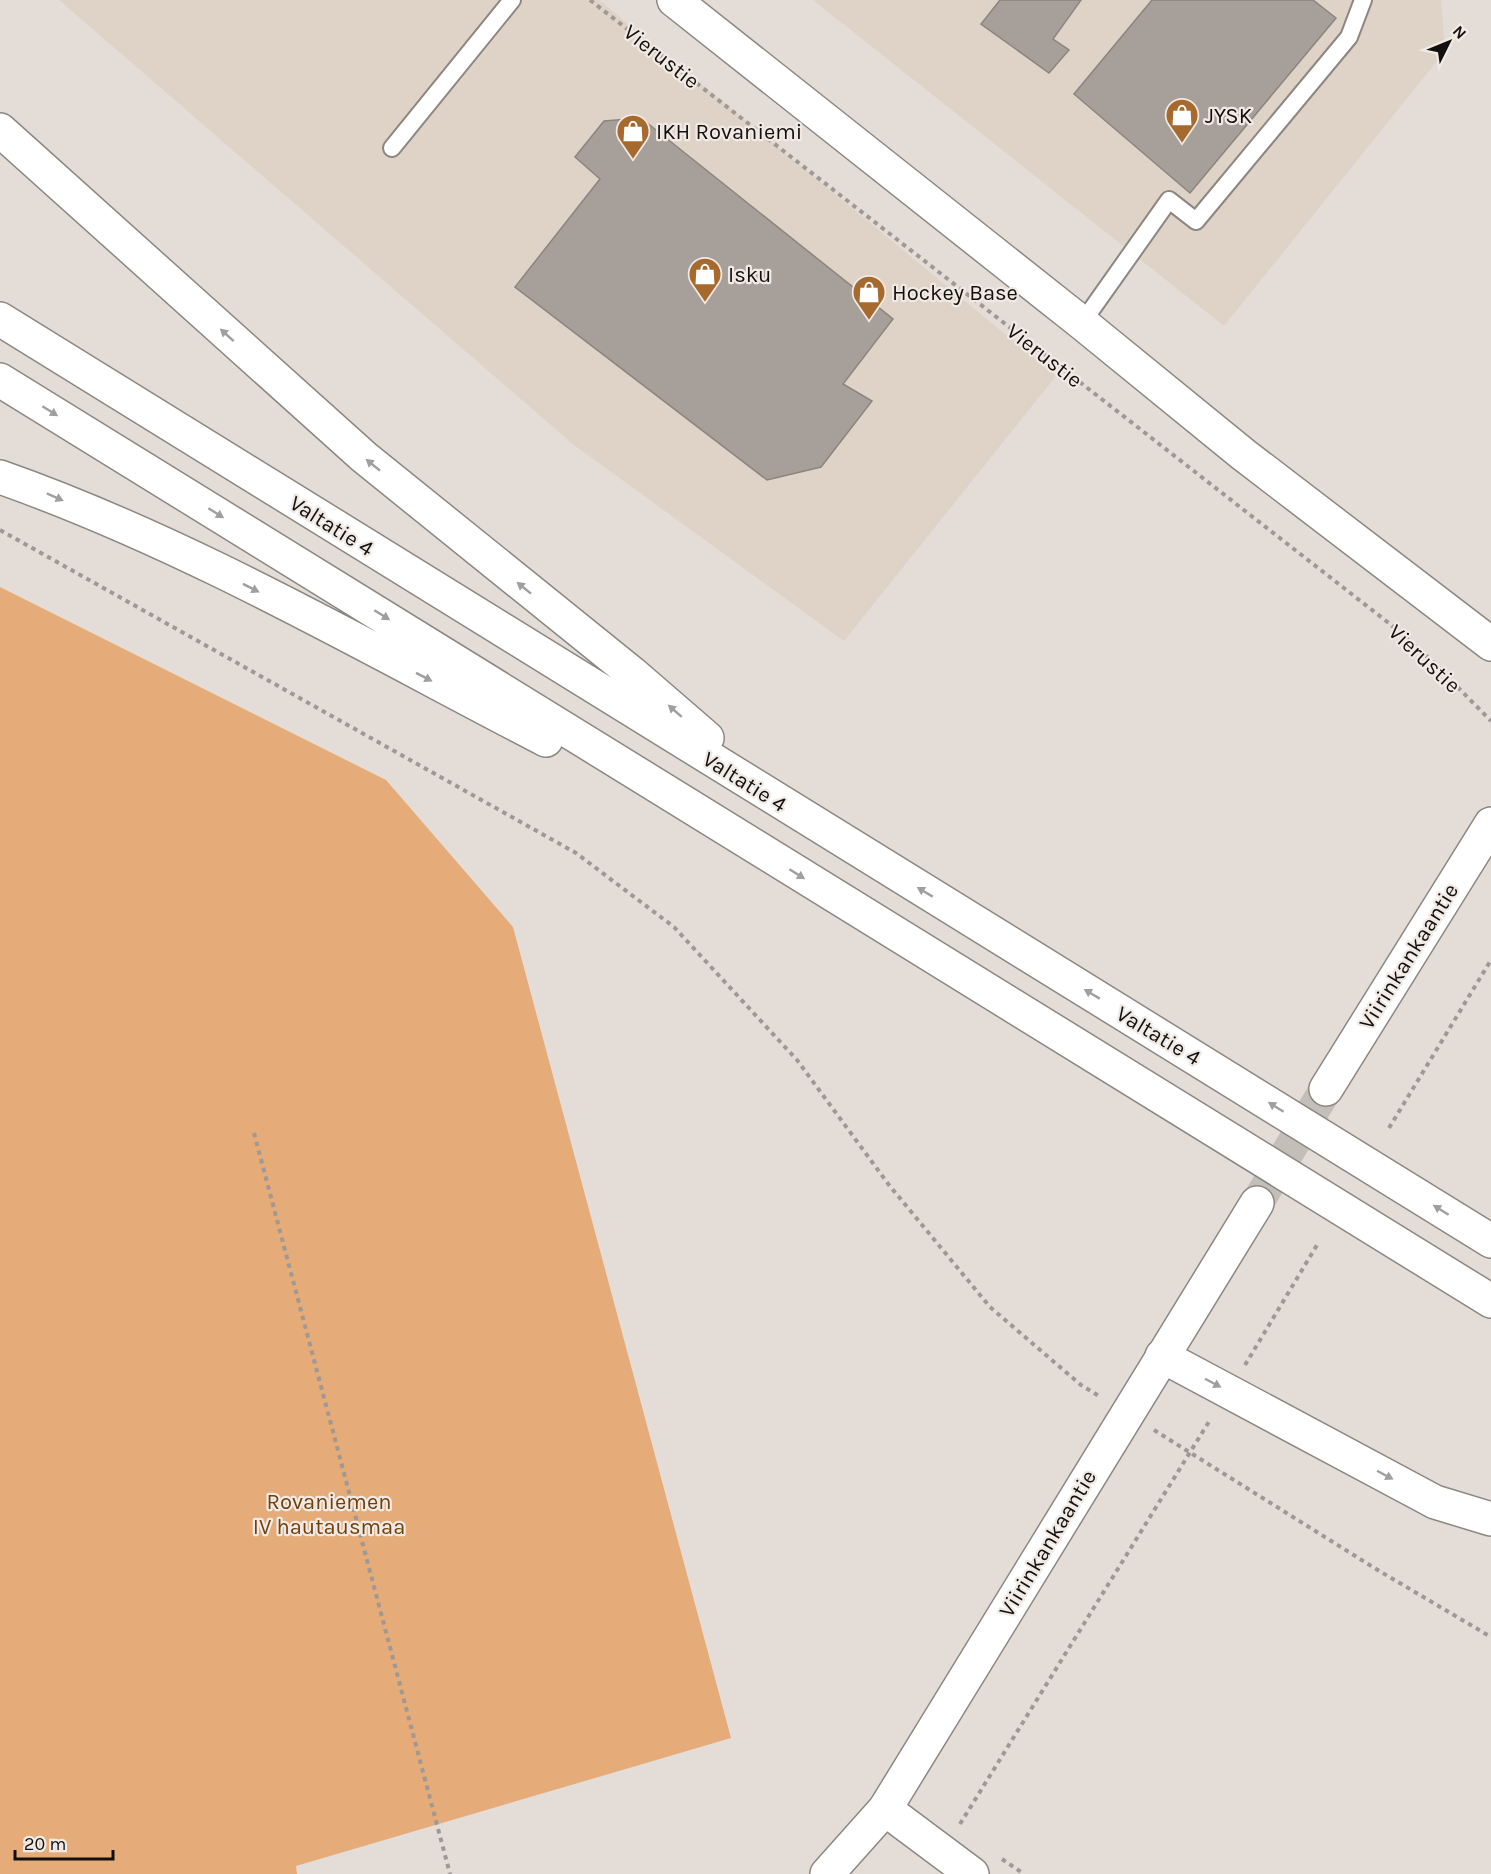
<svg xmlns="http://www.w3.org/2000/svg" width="1491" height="1874" viewBox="0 0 1491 1874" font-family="Karla,sans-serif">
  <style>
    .built { fill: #dfd2c6 }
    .green { fill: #e5ab78 }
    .building { fill: #a7a09a; stroke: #8c857f; stroke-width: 1.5 }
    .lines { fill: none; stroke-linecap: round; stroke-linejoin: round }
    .tertiary-tunnel { stroke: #c4beb9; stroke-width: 33; stroke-dasharray: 33 16; stroke-linecap: butt }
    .service-casing { stroke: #8d8781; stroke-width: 20 }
    .minor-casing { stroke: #8d8781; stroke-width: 36 }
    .tertiary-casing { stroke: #8d8781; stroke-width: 36 }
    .trunk-casing { stroke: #8d8781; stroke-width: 36 }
    .path { stroke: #9e9994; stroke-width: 4; stroke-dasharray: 4.5 4.5; stroke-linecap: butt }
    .service { stroke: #fff; stroke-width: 16 }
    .minor { stroke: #fff; stroke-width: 33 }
    .tertiary { stroke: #fff; stroke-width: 33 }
    .trunk { stroke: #fff; stroke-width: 33 }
    .oneway { fill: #a09f9f }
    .labels { text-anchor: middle; stroke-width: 4.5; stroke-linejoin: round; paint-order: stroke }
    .street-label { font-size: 22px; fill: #12100e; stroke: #f1eae4 }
    .poi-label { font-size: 22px; fill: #12100e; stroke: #f1eae4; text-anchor: start }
    .park-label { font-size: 22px; fill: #6f400e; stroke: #f1eae4 }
  </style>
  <rect width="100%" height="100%" fill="#e4ddd7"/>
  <!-- built -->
  <path class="built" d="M59 0H599L1056 376 844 641 574 445Z
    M813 0H1441L1445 51 1224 326Z"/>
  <!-- green -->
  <path class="green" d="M0 587 386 780 513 927 731 1738 296 1866 297 1874H0Z"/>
  <!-- building -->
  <path class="building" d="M1000 0H1081L1053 39 1069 50 1049 73 981 24Z
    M1152 0H1313L1336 18 1190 193 1074 94Z
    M641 118 893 319 843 384 872 401 821 467 767 480 515 287 600 179 575 157 604 121Z"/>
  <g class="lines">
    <!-- tertiary-tunnel -->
    <path class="tertiary-tunnel" d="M1257 1203 1326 1089"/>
    <!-- service casing -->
    <g class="service-casing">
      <path id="service" d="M392 148 512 0
        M1082 323 1169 200 1196 221 1349 37 1363 0"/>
    </g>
    <!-- minor casing -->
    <g class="minor-casing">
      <path id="minor" d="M885 1809 972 1874"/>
    </g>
    <!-- tertiary casing -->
    <g class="tertiary-casing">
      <path id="tertiary" d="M674 0 1082 323 1244 455 1491 644
        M1326 1089 1491 824
        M827 1874 885 1809 1257 1203"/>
    </g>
    <!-- trunk casing -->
    <g class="trunk-casing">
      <path id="trunk" d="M0 130 364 457 633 674 707 738
        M0 319 1491 1241
        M0 380 1491 1301
        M0 477C188 543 370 649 546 740
        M1162 1356 1435 1502 1491 1519"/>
    </g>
    <!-- path -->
    <path class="path" d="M590 0 1390 624 1432 661 1491 721
      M0 530 576 853 674 927 797 1060 889 1185 990 1307 1081 1385 1099 1396
      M1389 1128 1491 960
      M254 1133 450 1874
      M1245 1365 1317 1245
      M1154 1430 1376 1569 1491 1637
      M960 1824 1210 1420
      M1002 1859 1024 1874"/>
    <!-- service -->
    <use href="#service" class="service"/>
    <!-- minor -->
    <use href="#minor" class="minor"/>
    <!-- tertiary -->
    <use href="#tertiary" class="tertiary"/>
    <!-- trunk -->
    <use href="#trunk" class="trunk"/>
  </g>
  <!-- one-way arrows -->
  <defs><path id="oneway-solid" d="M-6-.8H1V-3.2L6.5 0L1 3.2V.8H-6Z" transform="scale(1.5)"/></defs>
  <g class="oneway">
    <use href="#oneway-solid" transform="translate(227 335) rotate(-138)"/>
    <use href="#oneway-solid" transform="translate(50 411) rotate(32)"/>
    <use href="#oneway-solid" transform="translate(373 465) rotate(-141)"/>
    <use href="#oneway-solid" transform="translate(55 497) rotate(24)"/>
    <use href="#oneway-solid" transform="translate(216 513) rotate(32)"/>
    <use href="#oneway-solid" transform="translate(251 588) rotate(27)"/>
    <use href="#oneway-solid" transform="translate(524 588) rotate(-141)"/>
    <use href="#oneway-solid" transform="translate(382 615) rotate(32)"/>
    <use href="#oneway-solid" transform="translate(424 677) rotate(27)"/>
    <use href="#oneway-solid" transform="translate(675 711) rotate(-139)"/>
    <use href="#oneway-solid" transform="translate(797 874) rotate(32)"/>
    <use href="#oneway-solid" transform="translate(925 892) rotate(-149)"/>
    <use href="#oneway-solid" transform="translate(1092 994) rotate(-149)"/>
    <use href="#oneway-solid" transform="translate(1276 1107) rotate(-148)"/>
    <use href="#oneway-solid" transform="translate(1441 1210) rotate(-148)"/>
    <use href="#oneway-solid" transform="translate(1213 1383) rotate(28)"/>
    <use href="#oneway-solid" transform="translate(1385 1475) rotate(28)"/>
  </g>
  <!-- icons -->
  <defs>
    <g id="shop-pin" transform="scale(1.725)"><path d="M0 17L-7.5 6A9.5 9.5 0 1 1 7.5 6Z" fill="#a76a2e" stroke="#f1eae4"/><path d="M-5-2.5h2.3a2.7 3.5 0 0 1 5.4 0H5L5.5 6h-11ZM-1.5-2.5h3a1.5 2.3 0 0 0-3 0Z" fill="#fff"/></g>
  </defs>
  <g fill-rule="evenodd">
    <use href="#shop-pin" x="1182" y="115"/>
    <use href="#shop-pin" x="633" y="131"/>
    <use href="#shop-pin" x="705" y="274"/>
    <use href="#shop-pin" x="869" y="292"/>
  </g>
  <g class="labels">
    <!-- street labels -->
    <g class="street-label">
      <text transform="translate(662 56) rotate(38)" y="8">Vierustie</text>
      <text transform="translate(1045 355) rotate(38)" y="8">Vierustie</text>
      <text transform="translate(332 525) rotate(32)" y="8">Valtatie 4</text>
      <text transform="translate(1425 658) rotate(43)" y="8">Vierustie</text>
      <text transform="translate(745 781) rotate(32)" y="8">Valtatie 4</text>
      <text transform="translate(1408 956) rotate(-58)" y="8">Viirinkankaantie</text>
      <text transform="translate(1159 1035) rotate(31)" y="8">Valtatie 4</text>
      <text transform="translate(1047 1543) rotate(-59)" y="8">Viirinkankaantie</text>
    </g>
    <!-- poi labels -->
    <g class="poi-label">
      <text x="1205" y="123">JYSK</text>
      <text x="656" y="139">IKH Rovaniemi</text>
      <text x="728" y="282">Isku</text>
      <text x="892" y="300">Hockey Base</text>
    </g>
    <!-- park labels -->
    <g class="park-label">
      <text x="329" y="1509">Rovaniemen<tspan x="329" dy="25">IV hautausmaa</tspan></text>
    </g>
  </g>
  <!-- north arrow -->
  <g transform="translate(1449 42) rotate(47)" stroke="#f1eae4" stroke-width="4.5" paint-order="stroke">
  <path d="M0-4.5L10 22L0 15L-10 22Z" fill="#12100e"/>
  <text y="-9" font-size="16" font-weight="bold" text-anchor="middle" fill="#12100e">N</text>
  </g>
  <!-- scale -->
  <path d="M15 1850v9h98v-9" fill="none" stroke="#12100e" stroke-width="3"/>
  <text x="24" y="1850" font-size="18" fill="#12100e" stroke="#f1eae4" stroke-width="4.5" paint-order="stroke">20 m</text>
</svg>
